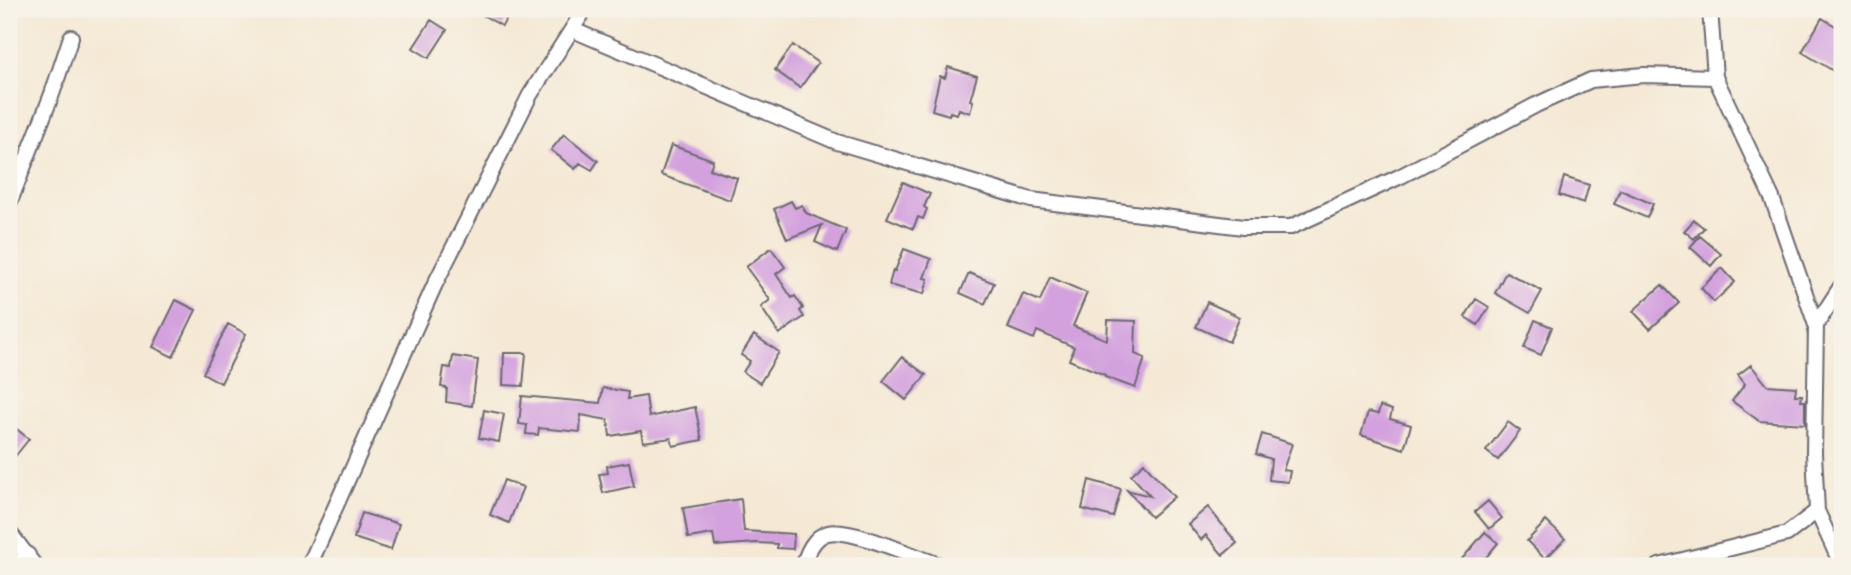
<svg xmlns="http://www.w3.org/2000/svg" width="1851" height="575" viewBox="0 0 1851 575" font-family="'Architects Daughter',sans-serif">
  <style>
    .building { fill: #d3a1de }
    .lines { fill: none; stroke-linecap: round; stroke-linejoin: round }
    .minor-casing { stroke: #6c6871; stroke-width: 18 }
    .minor { stroke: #fff; stroke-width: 14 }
  </style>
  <rect width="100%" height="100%" fill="#f7f3e8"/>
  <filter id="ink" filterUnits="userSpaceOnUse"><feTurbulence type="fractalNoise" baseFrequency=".0143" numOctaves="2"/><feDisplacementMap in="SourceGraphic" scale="14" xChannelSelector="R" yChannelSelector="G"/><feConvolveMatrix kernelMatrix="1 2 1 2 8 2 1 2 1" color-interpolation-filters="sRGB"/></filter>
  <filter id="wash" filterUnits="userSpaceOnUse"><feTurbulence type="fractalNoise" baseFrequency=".00686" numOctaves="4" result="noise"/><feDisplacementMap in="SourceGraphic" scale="28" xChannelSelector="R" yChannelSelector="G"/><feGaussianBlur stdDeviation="1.57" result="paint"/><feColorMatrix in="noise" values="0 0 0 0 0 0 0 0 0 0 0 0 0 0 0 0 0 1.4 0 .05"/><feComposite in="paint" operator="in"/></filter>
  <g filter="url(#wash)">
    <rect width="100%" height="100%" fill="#f5e9d5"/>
    <g id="blocks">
      <!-- building -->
      <path class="building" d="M472 9H513L502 26Z
        M1822 18 1842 30V61L1835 72 1802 52Z
        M431 20 447 30 429 58 413 48Z
        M793 45 818 63 800 88 775 70Z
        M948 67 977 76 970 100 973 101 970 113 959 109 957 114 950 112 949 115 932 110 940 76 945 78Z
        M564 134 598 161 592 170 580 163 575 169 551 150Z
        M671 145 713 160 710 169 737 178 730 200 661 175Z
        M1564 177 1589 185 1584 203 1559 195Z
        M903 182 930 194 924 207 927 209 923 219 918 217 913 229 887 218Z
        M1620 190 1653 204 1647 218 1614 204Z
        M791 201 795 208 802 205 806 213 846 230 837 252 815 242 822 225 787 239 774 209Z
        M1694 220 1704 228 1694 239 1684 231Z
        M1700 236 1721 254 1711 266 1690 247Z
        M771 248 785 267 776 274 792 298 795 296 803 308 800 311 804 317 779 334 761 307 770 300 746 267Z
        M904 249 931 259 924 278 928 279 924 294 889 285 893 270 895 271Z
        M1722 268 1735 282 1714 302 1701 288Z
        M1506 272 1542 291 1530 313 1495 293Z
        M969 273 994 283 985 304 960 293Z
        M1050 277 1087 293 1073 326 1107 340 1108 320 1136 321 1135 354 1145 358 1135 388 1105 377V375L1069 360 1074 347 1037 331 1034 339 1008 328 1023 294 1040 301Z
        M1662 285 1679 303 1650 329 1633 311Z
        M1476 299 1489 307 1478 325 1465 317Z
        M176 300 196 310 173 357 153 347Z
        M1207 302 1240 317 1229 342 1196 327Z
        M1535 320 1552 327 1541 355 1524 348Z
        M228 324 246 334 221 383 203 373Z
        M754 335 779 352 760 383 743 372 750 361 741 355Z
        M504 353H526L523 386 503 385Z
        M453 356 478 360 472 406 446 402 447 388 441 387 444 367 451 368Z
        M902 357 926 375 906 400 883 381Z
        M1751 365 1767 385 1796 387 1795 395H1802L1801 401H1805V424L1759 421 1732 401 1745 384 1738 375Z
        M603 388 628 392 627 399 646 396 649 417 695 407 702 440 673 446 671 438 643 442 641 431 610 436 608 420 581 415 580 432 539 428 538 435 526 434 527 425 519 424 522 396 600 403Z
        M1380 406 1392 410 1390 419 1411 425 1404 449 1361 435 1368 412 1378 414Z
        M484 410 504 414 499 442 479 438Z
        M1508 422 1520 431 1498 460 1486 451Z
        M9 423 29 439 9 464Z
        M1262 434 1292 444 1283 470 1290 471 1288 482 1269 480 1271 459 1256 454Z
        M629 462 634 486 603 493 599 474 608 473 607 466Z
        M1144 463 1174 497 1151 517 1127 490 1150 496 1131 475Z
        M504 480 523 487 509 523 490 515Z
        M1089 480 1121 489 1113 517 1082 509Z
        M741 499 744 531 794 534 793 549 777 548V544L756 543 715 546 713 534 688 538 683 508Z
        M1488 501 1502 518 1489 529 1475 512Z
        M1208 507 1237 543 1223 555 1206 535 1201 540 1188 524Z
        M362 513 399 524 391 550 354 538Z
        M1546 521 1565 539 1545 559 1527 541Z
        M1485 532 1498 543 1479 566H1456Z"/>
    </g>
  </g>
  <g filter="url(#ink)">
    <use href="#blocks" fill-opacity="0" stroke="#6c6871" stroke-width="2"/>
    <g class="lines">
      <!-- minor casing -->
      <g class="minor-casing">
        <path id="minor" d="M1710 9 1715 77 1772 198 1816 325 1814 453 1817 511 1842 566
          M573 30 837 142 1031 200 1243 227H1291L1401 176 1536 105 1591 80 1643 75 1715 77
          M9 204 52 94 71 37
          M1816 325 1842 285
          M9 532 35 566
          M15 566 28 555
          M309 566 435 284 530 95 585 9
          M804 566C806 554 814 536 828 533 850 527 917 558 942 566
          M1659 566 1787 534 1817 511"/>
      </g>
      <!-- minor -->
      <use href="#minor" class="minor"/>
    </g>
  </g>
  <!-- margin -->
  <rect width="1851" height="575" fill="none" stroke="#f7f3e8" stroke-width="35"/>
</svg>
